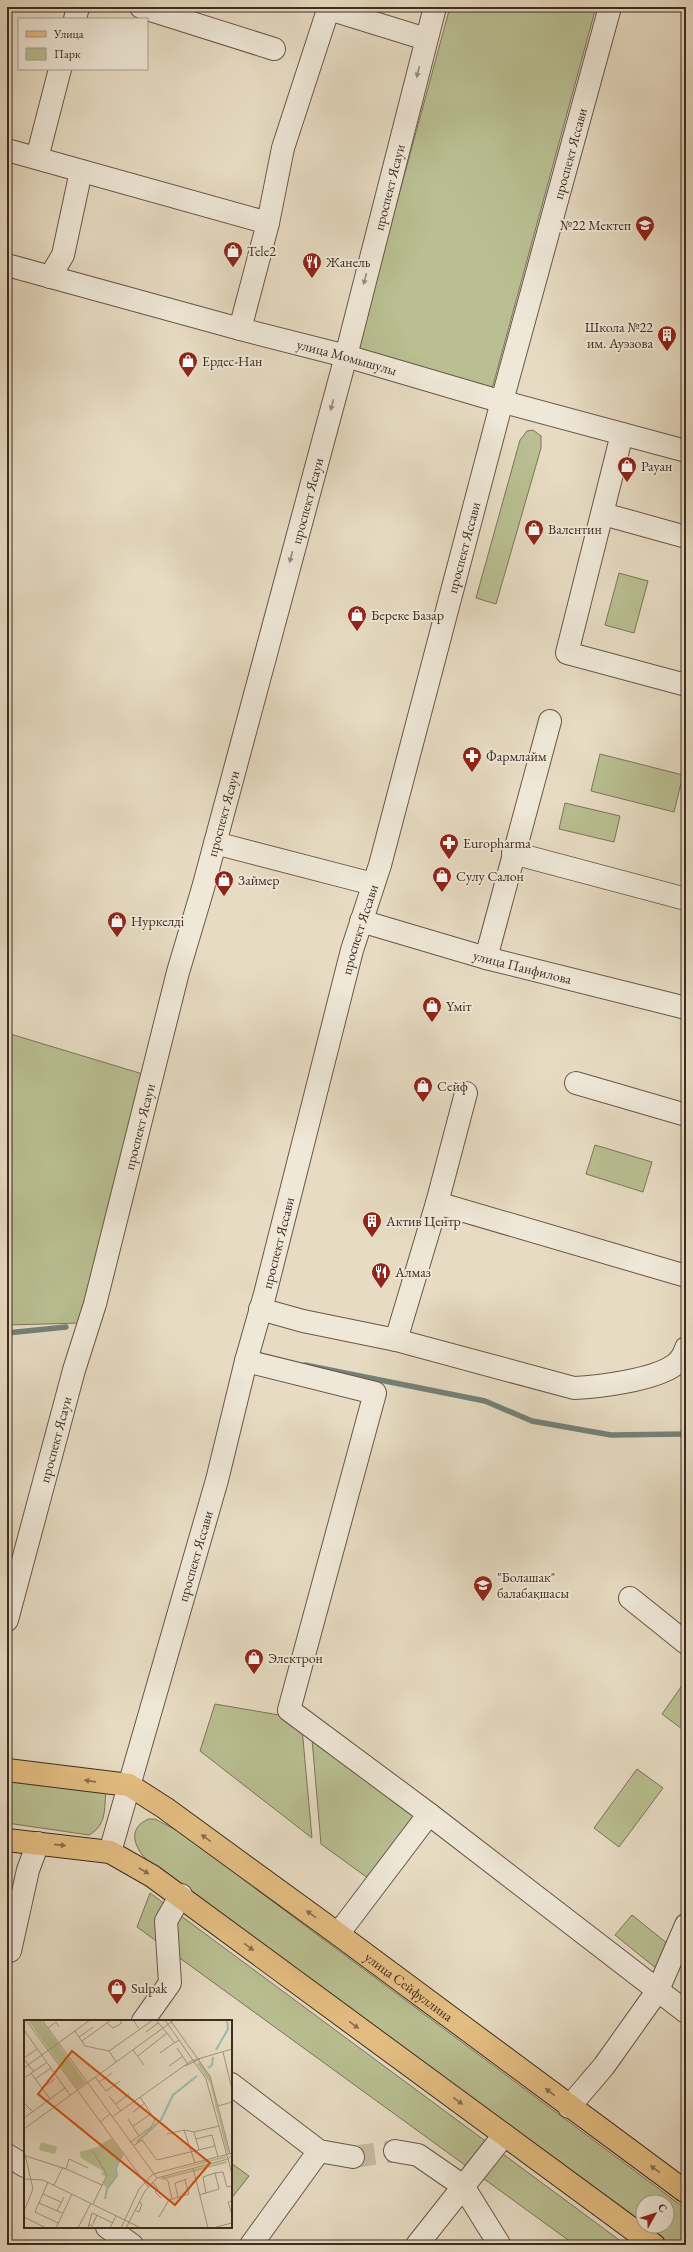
<svg xmlns="http://www.w3.org/2000/svg" width="693" height="2252" viewBox="0 0 693 2252" font-family="'EB Garamond',serif">
  <style>
    .green { fill: #b9bf92; stroke: #7c755a }
    .lines { fill: none; stroke-linecap: round; stroke-linejoin: round }
    .stream { stroke: #748278; stroke-width: 5.5 }
    .minor-tunnel { stroke: #c5b9a3; stroke-width: 22; stroke-dasharray: 22 11; stroke-linecap: butt }
    .minor-casing { stroke: #69574a; stroke-width: 24 }
    .major-casing { stroke: #3f2b21; stroke-width: 24 }
    .minor { stroke: #efe8d8; stroke-width: 22 }
    .major { stroke: #e4be82; stroke-width: 22 }
    .oneway { fill: #978a7c }
    .oneway2 { fill: #896d4d }
    .labels { text-anchor: middle; stroke-width: 4; stroke-linejoin: round; paint-order: stroke }
    .street-label { font-size: 14px; fill: #3f2b21; stroke: #efe8d8 }
    .poi-label { font-size: 14px; fill: #3f2b21; stroke: #efe8d8; text-anchor: start }
    .inset-river { fill: none; stroke: #97bcb2; stroke-width: 2 }
    .inset-road { fill: none; stroke: #a49582; stroke-width: 1 }
    .view { fill: #cf520f; fill-opacity: 0.15; stroke: #cf520f; stroke-width: 2 }
    .inset-edge { fill: none; stroke: #3f2b21; stroke-width: 2 }
  </style>
  <rect width="100%" height="100%" fill="#e7dcc3"/>
  <filter id="stains"><feTurbulence type="fractalNoise" baseFrequency=".005" numOctaves="4"/><feColorMatrix values="0 0 0 0 .2 0 0 0 0 .09 0 0 0 0 .02 0 0 0 .5 -.17"/></filter>
  <radialGradient id="worn" r=".72"><stop offset=".6" stop-color="#630" stop-opacity="0"/><stop offset="1" stop-color="#630" stop-opacity=".3"/></radialGradient>
  <!-- green -->
  <path class="green" d="M450 7H596L492 389 356 353Z
    M533 430 541 436V448L496 604 476 598 520 440 527 431Z
    M619 573 648 581 634 633 605 625Z
    M600 754 683 775 674 812 591 791Z
    M565 803 620 816 614 842 559 829Z
    M7 1033 146 1075 81 1323 7 1325Z
    M595 1145 652 1162 643 1192 586 1174Z
    M686 1680V1732L662 1714Z
    M215 1704 285 1716 302 1728 312 1838 200 1751Z
    M312 1739 419 1816 372 1881 321 1844Z
    M637 1769 663 1788 619 1847 594 1828Z
    M7 1780 106 1791C104 1809 107 1825 89 1835L7 1823Z
    M149 1819H155L178 1831 686 2209V2245H670L644 2226H667V2202H643V2225L146 1859C133 1846 128 1827 149 1819Z
    M150 1893 626 2245H575L137 1927Z
    M632 1915 673 1948 657 1969 615 1935Z
    M231 2163 249 2176 231 2199Z"/>
  <g class="lines">
    <!-- stream -->
    <path class="stream" d="M7 1333 66 1327
      M305 1365 485 1401 532 1421 611 1435 686 1434"/>
    <!-- minor-tunnel -->
    <path class="minor-tunnel" d="M353 2157 395 2151"/>
    <!-- minor casing -->
    <g class="minor-casing">
      <g id="minor">
        <path d="M141 7 274 49"/>
        <path d="M329 9 426 39"/>
        <path d="M75 19 78 7"/>
        <path d="M7 150 268 223"/>
        <path d="M37 158 60 69"/>
        <path id="s1" d="M7 265 240 329 346 356 489 398 686 451"/>
        <path d="M50 277 63 255 81 171"/>
        <path d="M240 329 268 223 283 148 329 7"/>
        <path d="M622 434 567 653 686 685"/>
        <path d="M603 514 686 537"/>
        <path d="M215 843 373 884"/>
        <path d="M513 853 686 899"/>
        <path id="s2" d="M361 921 486 958 686 1008"/>
        <path d="M486 958 550 721"/>
        <path d="M576 1083 686 1115"/>
        <path d="M437 1203 686 1276"/>
        <path d="M260 1309 303 1321 396 1340 574 1388C599 1387 652 1380 673 1366 679 1362 684 1355 686 1348"/>
        <path d="M396 1340 437 1203 466 1093"/>
        <path d="M246 1361 375 1393 289 1710 429 1814 686 2012"/>
        <path d="M630 1598 686 1643"/>
        <path id="s3" d="M7 1620 74 1370 95 1304 178 972 203 888 346 356 435 7"/>
        <path id="s4" d="M110 1852 217 1480 246 1361 265 1294 352 950 380 865 502 401 610 7"/>
        <path d="M338 1934 429 1814"/>
        <path d="M7 1951H10L28 1870 38 1843"/>
        <path d="M143 2021 170 1983 166 1921 181 1895"/>
        <path d="M231 2084 319 2151 353 2157"/>
        <path d="M569 2107 604 2066 658 1990 686 1925"/>
        <path d="M395 2151 418 2155 463 2186 499 2244"/>
        <path d="M7 2155 25 2166"/>
        <path d="M107 2227 132 2245"/>
        <path d="M251 2245 319 2151"/>
        <path d="M417 2245 504 2135"/>
      </g>
    </g>
    <!-- major casing -->
    <g class="major-casing">
      <g id="major">
        <path id="s5" d="M7 1770 129 1785 165 1808 338 1934 686 2192"/>
        <path d="M7 1840 110 1852 152 1876 654 2245"/>
      </g>
    </g>
    <!-- minor -->
    <use href="#minor" class="minor"/>
    <!-- major -->
    <use href="#major" class="major"/>
  </g>
  <!-- one-way arrows -->
  <defs><path id="oneway-solid" d="M-6-.8H1V-3.2L6.5 0L1 3.2V.8H-6Z"/></defs>
  <g class="oneway">
    <use href="#oneway-solid" transform="translate(418 72) rotate(104)"/>
    <use href="#oneway-solid" transform="translate(365 279) rotate(104)"/>
    <use href="#oneway-solid" transform="translate(332 405) rotate(105)"/>
    <use href="#oneway-solid" transform="translate(291 557) rotate(105)"/>
  </g>
  <g class="oneway2">
    <use href="#oneway-solid" transform="translate(90 1781) rotate(-172)"/>
    <use href="#oneway-solid" transform="translate(206 1838) rotate(-144)"/>
    <use href="#oneway-solid" transform="translate(60 1845) rotate(6)"/>
    <use href="#oneway-solid" transform="translate(144 1871) rotate(30)"/>
    <use href="#oneway-solid" transform="translate(311 1914) rotate(-144)"/>
    <use href="#oneway-solid" transform="translate(249 1947) rotate(37)"/>
    <use href="#oneway-solid" transform="translate(354 2025) rotate(36)"/>
    <use href="#oneway-solid" transform="translate(550 2092) rotate(-143)"/>
    <use href="#oneway-solid" transform="translate(458 2101) rotate(36)"/>
    <use href="#oneway-solid" transform="translate(655 2169) rotate(-144)"/>
  </g>
  <!-- icons -->
  <defs>
    <g id="school-pin" transform="scale(1)"><path d="M0 17L-7.5 6A9.5 9.5 0 1 1 7.5 6Z" fill="#8f2418" stroke="#efe8d8"/><path d="M0-5L7-2L0 1L-7-2ZM-4 1L0 2.5L4 1V4Q0 6-4 4Z" fill="#fff"/></g>
    <g id="shop-pin" transform="scale(1)"><path d="M0 17L-7.5 6A9.5 9.5 0 1 1 7.5 6Z" fill="#8f2418" stroke="#efe8d8"/><path d="M-5-2.5h2.3a2.7 3.5 0 0 1 5.4 0H5L5.5 6h-11ZM-1.5-2.5h3a1.5 2.3 0 0 0-3 0Z" fill="#fff"/></g>
    <g id="restaurant-pin" transform="scale(1)"><path d="M0 17L-7.5 6A9.5 9.5 0 1 1 7.5 6Z" fill="#8f2418" stroke="#efe8d8"/><path d="M-5-6h1v4h1v-4h1v4h1v-4h1v5L-1.5 .5V6h-2V.5L-5-1ZM5-6V6H3V1.5H1.5Q1.5-4 5-6Z" fill="#fff"/></g>
    <g id="building-pin" transform="scale(1)"><path d="M0 17L-7.5 6A9.5 9.5 0 1 1 7.5 6Z" fill="#8f2418" stroke="#efe8d8"/><path d="M-4-6H4V6H1V3H-1V6H-4ZM-2.5-4.3h1.7v1.8h-1.7ZM.8-4.3h1.7v1.8H.8ZM-2.5-1h1.7V.8h-1.7ZM.8-1h1.7V.8H.8Z" fill="#fff"/></g>
    <g id="pharmacy-pin" transform="scale(1)"><path d="M0 17L-7.5 6A9.5 9.5 0 1 1 7.5 6Z" fill="#8f2418" stroke="#efe8d8"/><path d="M-2-6h4v4h4v4h-4v4h-4v-4h-4v-4h4Z" fill="#fff"/></g>
  </defs>
  <g fill-rule="evenodd">
    <use href="#school-pin" x="645" y="225"/>
    <use href="#shop-pin" x="233" y="251"/>
    <use href="#restaurant-pin" x="312" y="262"/>
    <use href="#building-pin" x="667" y="335"/>
    <use href="#shop-pin" x="188" y="361"/>
    <use href="#shop-pin" x="627" y="466"/>
    <use href="#shop-pin" x="534" y="529"/>
    <use href="#shop-pin" x="357" y="615"/>
    <use href="#pharmacy-pin" x="472" y="756"/>
    <use href="#pharmacy-pin" x="449" y="843"/>
    <use href="#shop-pin" x="442" y="876"/>
    <use href="#shop-pin" x="224" y="880"/>
    <use href="#shop-pin" x="117" y="921"/>
    <use href="#shop-pin" x="432" y="1006"/>
    <use href="#shop-pin" x="423" y="1086"/>
    <use href="#building-pin" x="372" y="1221"/>
    <use href="#restaurant-pin" x="381" y="1272"/>
    <use href="#school-pin" x="483" y="1585"/>
    <use href="#shop-pin" x="254" y="1658"/>
    <use href="#shop-pin" x="117" y="1988"/>
  </g>
  <g class="labels">
    <!-- street labels -->
    <g class="street-label">
      <text dy="5" stroke="none"><textPath href="#s4" startOffset="1760">проспект Яссави</textPath></text>
      <text dy="5" stroke="none"><textPath href="#s3" startOffset="1483">проспект Ясауи</textPath></text>
      <text dy="5" stroke="none"><textPath href="#s1" startOffset="352">улица Момышулы</textPath></text>
      <text dy="5" stroke="none"><textPath href="#s3" startOffset="1159">проспект Ясауи</textPath></text>
      <text dy="5" stroke="none"><textPath href="#s4" startOffset="1352">проспект Яссави</textPath></text>
      <text dy="5" stroke="none"><textPath href="#s3" startOffset="835">проспект Ясауи</textPath></text>
      <text dy="5" stroke="none"><textPath href="#s4" startOffset="956">проспект Яссави</textPath></text>
      <text dy="5" stroke="none"><textPath href="#s2" startOffset="168">улица Панфилова</textPath></text>
      <text dy="5" stroke="none"><textPath href="#s3" startOffset="511">проспект Ясауи</textPath></text>
      <text dy="5" stroke="none"><textPath href="#s4" startOffset="632">проспект Яссави</textPath></text>
      <text dy="5" stroke="none"><textPath href="#s3" startOffset="187">проспект Ясауи</textPath></text>
      <text dy="5" stroke="none"><textPath href="#s4" startOffset="308">проспект Яссави</textPath></text>
      <text dy="5" stroke="none"><textPath href="#s5" startOffset="468">улица Сейфуллина</textPath></text>
    </g>
    <!-- poi labels -->
    <g class="poi-label">
      <text x="631" y="230" text-anchor="end">№22 Мектеп</text>
      <text x="247" y="256">Tele2</text>
      <text x="326" y="267">Жанель</text>
      <text x="653" y="332" text-anchor="end">Школа №22<tspan x="653" dy="16">им. Ауэзова</tspan></text>
      <text x="202" y="366">Ердес-Нан</text>
      <text x="641" y="471">Рауан</text>
      <text x="548" y="534">Валентин</text>
      <text x="371" y="620">Береке Базар</text>
      <text x="486" y="761">Фармлайм</text>
      <text x="463" y="848">Europharma</text>
      <text x="456" y="881">Сулу Салон</text>
      <text x="238" y="885">Займер</text>
      <text x="131" y="926">Нуркелді</text>
      <text x="446" y="1011">Үміт</text>
      <text x="437" y="1091">Сейф</text>
      <text x="386" y="1226">Актив Центр</text>
      <text x="395" y="1277">Алмаз</text>
      <text x="497" y="1582">"Болашак"<tspan x="497" dy="16">балабақшасы</tspan></text>
      <text x="268" y="1663">Электрон</text>
      <text x="131" y="1993">Sulpak</text>
    </g>
  </g>
  <!-- overview -->
  <g transform="translate(24 2020)">
    <rect width="208" height="208" fill="#e7dcc3"/>
    <path d="M4 0H17L62 63 53 69ZM176 42 186 56 205 132 203 133 186 63 173 44ZM87 118 99 134 91 148 93 156 83 168 79 165 82 157 77 154 79 151 57 138 56 132 73 127ZM17 122 33 127 31 134 15 130ZM201 136 202 138 132 155ZM202 141 203 143 138 160 137 158Z" fill="#b9bf92"/>
    <path class="inset-river" d="M192 30 204 9 203 0M184 48 188 45 189 37M113 122 137 100 149 75 173 56M81 179 83 169 93 156 92 148 98 135"/>
    <path class="inset-road" d="M2 0 124 167M18 0 133 158M109 0 116 10M132 0 151 23 155 20M141 0 182 59 208 154M146 0 186 56 206 133M83 3 89 8 98 3 95 0M24 8 32 2 35 7M0 10 46 75M51 11 61 26 85 31 92 42M122 12 134 3M55 17 69 7M58 21 87 0M153 28 163 43M109 30 120 45M85 31 129 0M199 32 208 69M136 33 150 23M114 36 143 13M0 38 13 29M0 39 9 51M145 46 159 36M161 46 176 39M0 48 66 0M7 53 26 79M71 57 82 71 96 61M0 58 22 43M11 59 27 48M75 62 88 53M18 68 31 59M85 76 97 91M0 83 9 92M92 84 105 74M194 86 208 82M109 92 121 83M88 97 167 41 208 29M0 98 41 68M104 99 115 116M76 102 86 94M109 106 127 94M0 109 150 0M160 110 171 143M170 112 175 130M143 114 160 110 170 112 195 106M172 119 188 115 194 137M107 122 127 107 131 100 116 77M109 126 118 120 133 140 191 126M0 130 9 169 0 191M69 131 83 155 69 184M2 136 42 149 78 165M169 148 184 208M42 149 45 139 64 148M139 157 144 161 148 179M0 159 19 160 117 208M24 162 11 192 34 203M128 162 134 169 131 172 137 178M30 165 39 147M182 173 179 157 191 153 199 152 203 167 208 166M19 174 37 182M175 175 195 169 191 153M154 177 151 163 163 159M15 183 38 193M111 190 115 192 118 184 115 182M33 191 40 177M208 195 204 182 208 181M0 197 22 208M135 197 145 180 165 174 161 160M64 204 68 206 73 195M192 207 208 203M32 208 48 174M54 208 67 183M64 208 68 193 89 203M86 208 92 196M97 208 115 169 129 154 208 133M102 208 121 171 133 158 204 139 208 135"/>
    <path class="view" d="M48 31 186 143 151 185 14 74Z"/>
    <rect width="208" height="208" class="inset-edge"/>
  </g>
  <!-- margin -->
  <rect width="693" height="2252" fill="none" stroke="#e7dcc3" stroke-width="24"/>
  <rect x="8" y="8" width="677" height="2236" fill="none" stroke="#3f2b21" stroke-width="2"/>
  <rect x="12" y="12" width="669" height="2228" fill="none" stroke="#3f2b21"/>
  <!-- legend -->
  <rect x="18" y="18" width="130" height="52" fill="#efe8d8" stroke="#a99c8f"/>
  <rect x="26" y="31" width="20" height="6" fill="#e4be82" stroke="#a99c8f"/>
  <text x="54" y="38" font-size="12" fill="#3f2b21">Улица</text>
  <rect x="26" y="48" width="20" height="12" fill="#b9bf92" stroke="#a99c8f"/>
  <text x="54" y="58" font-size="12" fill="#3f2b21">Парк</text>
  <!-- north arrow -->
  <g transform="translate(655 2214) rotate(51)"><circle r="19" fill="#efe8d8" stroke="#a99c8f"/>
  <path d="M0-3L7 15L0 10L-7 15Z" fill="#8f2418"/>
  <text y="-6" font-size="11" font-weight="bold" text-anchor="middle" fill="#3f2b21">С</text>
  </g>
  <rect width="100%" height="100%" filter="url(#stains)"/>
  <rect width="100%" height="100%" fill="url(#worn)"/>
</svg>
